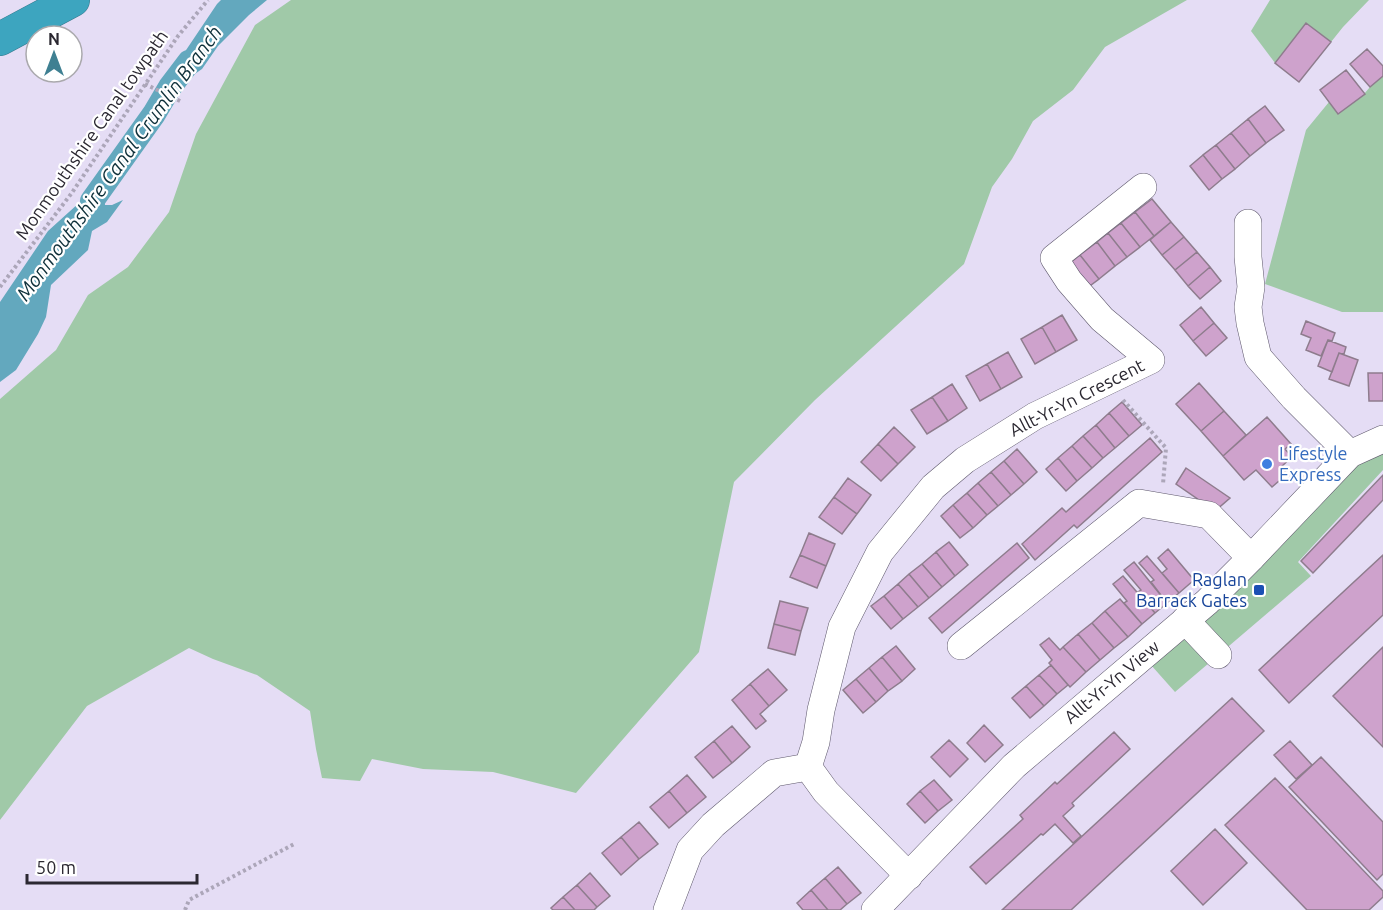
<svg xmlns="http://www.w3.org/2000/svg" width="1383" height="910" viewBox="0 0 1383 910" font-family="Ubuntu,sans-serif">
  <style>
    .green { fill: #a0c9a8 }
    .water { fill: #63a8be }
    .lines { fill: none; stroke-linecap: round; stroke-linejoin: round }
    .canal { stroke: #63a8be; stroke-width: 24 }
    .building { fill: #cea2cc; stroke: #8e7c8d; stroke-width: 1.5 }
    .minor-casing { stroke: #5f596d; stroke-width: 28 }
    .highway-casing { stroke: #37798d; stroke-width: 34 }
    .path { stroke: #aca6b9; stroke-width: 4; stroke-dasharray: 3 3; stroke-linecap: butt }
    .minor { stroke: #fff; stroke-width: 27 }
    .highway { stroke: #3da5bf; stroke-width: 33 }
    .shop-dot { fill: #3f7fe0; stroke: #fff; stroke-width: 2 }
    .transit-dot { fill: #1a4fb4; stroke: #fff; stroke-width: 2 }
    .labels { text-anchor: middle; stroke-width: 4.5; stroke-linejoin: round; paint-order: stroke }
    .street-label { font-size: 18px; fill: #2b2831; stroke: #fff }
    .shop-label { font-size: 18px; fill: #366cbe; stroke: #fff; text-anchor: start }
    .transit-label { font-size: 18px; fill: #164399; stroke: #fff; text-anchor: end }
    .water-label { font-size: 20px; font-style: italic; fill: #0d2f39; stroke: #fff }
  </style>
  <rect width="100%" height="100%" fill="#e5ddf5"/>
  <!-- green -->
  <path class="green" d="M291 0H1187L1105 47 1073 90 1033 121 1012 159 992 187 964 264 815 400 734 482 699 652 576 793 493 772 423 769 372 759 360 781 322 778 316 749 310 711 257 675 213 659 189 648 87 706 0 820V399L56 350 88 295 128 267 169 212 196 134 255 25Z
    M1270 0H1369L1343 27 1331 42 1306 23 1275 63 1251 31Z
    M1383 76V312H1342L1265 284 1306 130 1329 102 1338 114 1364 94 1370 87Z
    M1383 439V470L1298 562 1311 576 1175 692 1143 656Z"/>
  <!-- water -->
  <path class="water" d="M221 0H267L249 15 218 46 202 69 189 78 170 87 174 68 217 4Z
    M111 174 104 196 105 205H112L123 200 107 222 92 231 88 250 51 285 46 317 38 334 16 370 0 382V302L48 231Z"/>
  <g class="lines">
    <!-- canal -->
    <path class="canal" d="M92 201 154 114 170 87 189 62"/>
  </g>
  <!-- building -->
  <path class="building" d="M1306 23 1331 42 1299 82 1275 63Z
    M1367 49 1383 66V76L1370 87 1350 64Z
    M1346 70 1365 94 1338 114 1320 90Z
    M1265 106 1284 130 1266 143 1248 119Z
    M1248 119 1266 143 1250 156 1231 133Z
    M1231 133 1250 156 1235 169 1216 145Z
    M1216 145 1235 169 1222 179 1203 155Z
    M1203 155 1222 179 1209 190 1190 166Z
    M1152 199 1171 222 1154 236 1135 212Z
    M1135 212 1154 236 1140 247 1121 223Z
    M1171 222 1184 237 1162 255 1150 240Z
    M1121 223 1140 247 1127 257 1108 233Z
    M1108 233 1127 257 1115 266 1097 242Z
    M1184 237 1197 252 1175 270 1162 255Z
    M1097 242 1115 266 1099 279 1080 255Z
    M1197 252 1210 267 1188 286 1175 270Z
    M1080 255 1099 279 1083 291 1065 267Z
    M1210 267 1221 281 1200 299 1188 286Z
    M1201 307 1214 323 1193 341 1180 325Z
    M1062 315 1077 340 1056 352 1042 327Z
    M1306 321 1335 333 1332 341 1328 340 1321 356 1306 350 1311 338 1301 334Z
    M1214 323 1227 338 1206 356 1193 341Z
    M1042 327 1056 352 1035 364 1021 339Z
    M1328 340 1346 347 1344 354 1339 353 1332 372 1318 366Z
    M1008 352 1022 377 1001 389 987 364Z
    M1339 353 1358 360 1349 386 1329 379Z
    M987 364 1001 389 980 401 966 376Z
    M1368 373H1383V401H1369Z
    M1199 383 1224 411 1201 431 1176 404Z
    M952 384 967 408 948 421 932 397Z
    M932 397 948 421 927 434 911 410Z
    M1122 402 1142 425 1129 436 1109 413Z
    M1224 411 1246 435 1223 456 1201 431Z
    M1109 413 1129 436 1115 448 1096 425Z
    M1267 417 1291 444 1285 449 1292 457 1281 467 1287 474 1272 487 1256 470 1244 480 1223 456Z
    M1096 425 1115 448 1103 458 1083 436Z
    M894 427 915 447 898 464 878 444Z
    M1083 436 1103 458 1092 468 1072 446Z
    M1150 438 1162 452 1077 528 1074 525 1035 560 1022 544 1062 508 1066 512Z
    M878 444 898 464 881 481 861 462Z
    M1072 446 1092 468 1077 481 1058 458Z
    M1017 449 1037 472 1024 484 1004 461Z
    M1058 458 1077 481 1066 491 1046 469Z
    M1004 461 1024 484 1011 495 991 472Z
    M1186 468 1230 498 1215 511 1176 484Z
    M991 472 1011 495 998 506 978 483Z
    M1383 475V500L1313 573 1301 561Z
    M848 478 871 495 857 514 834 497Z
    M978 483 998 506 987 515 967 493Z
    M967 493 987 515 973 528 953 505Z
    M834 497 857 514 842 534 819 517Z
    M953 505 973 528 960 538 941 516Z
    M809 533 835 544 826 566 800 555Z
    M949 542 968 565 955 576 936 552Z
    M1017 543 1029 558 942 633 929 618Z
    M1168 549 1194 580 1179 593 1162 573 1167 569 1158 558Z
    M936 552 955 576 942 587 922 564Z
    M800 555 826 566 817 588 790 577Z
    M1383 555V615L1289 703 1259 670Z
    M1147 556 1179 593 1167 603 1151 582 1154 580 1139 563Z
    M1134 562 1167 603 1155 613 1138 592 1141 590 1124 570Z
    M922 564 942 587 929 598 909 574Z
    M909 574 929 598 918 607 898 584Z
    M1123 576 1155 613 1142 624 1124 603 1127 601 1113 584Z
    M898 584 918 607 903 619 884 596Z
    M884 596 903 619 891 629 871 606Z
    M1120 599 1142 624 1128 637 1105 611Z
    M780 601 808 608 801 631 774 624Z
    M1105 611 1128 637 1114 648 1092 623Z
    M1092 623 1114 648 1100 660 1078 634Z
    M774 624 801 631 795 655 768 648Z
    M1078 634 1100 660 1086 672 1063 647Z
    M1049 638 1060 650 1063 647 1086 672 1070 687 1049 663 1052 660 1040 645Z
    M896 646 915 669 902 681 882 657Z
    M1383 647V747L1333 696Z
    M882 657 902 681 888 691 869 668Z
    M1051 665 1068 685 1057 694 1039 675Z
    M869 668 888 691 876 702 856 679Z
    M768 669 787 690 769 706 750 684Z
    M1039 675 1057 694 1044 706 1026 686Z
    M856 679 876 702 863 713 843 690Z
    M750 684 769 706 760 714 766 721 756 729 732 700Z
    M1026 686 1044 706 1030 718 1012 698Z
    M1232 698 1264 731 1071 910H1002Z
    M984 725 1003 745 985 762 967 743Z
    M732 726 750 747 732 763 714 741Z
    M1114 732 1130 749 1072 803 1074 806 1063 816 1081 836 1073 843 1055 824 1043 835 1041 834 986 884 970 867 1023 819 1020 815 1055 782 1057 784Z
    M949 740 968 759 950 777 931 757Z
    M714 741 732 763 713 778 695 757Z
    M1290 741 1312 765 1296 779 1274 755Z
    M1321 757 1383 822V874L1377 880 1289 787Z
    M687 775 706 797 687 813 669 791Z
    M1275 778 1383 891V897L1369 910H1307L1225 825Z
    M934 780 952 800 938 811 920 791Z
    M669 791 687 813 669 828 650 807Z
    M920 791 938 811 925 823 907 804Z
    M639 822 658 844 639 859 621 837Z
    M1215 829 1247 863 1203 905 1171 871Z
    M621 837 639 859 621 875 602 853Z
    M838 867 861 893 847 904 825 878Z
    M590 873 610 896 597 907 577 885Z
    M825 878 847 904 840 910H828L811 890Z
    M577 885 597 907 594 910H575L563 897Z
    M811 890 828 910H803L797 903Z
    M563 897 575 910H553L551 908Z"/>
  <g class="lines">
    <!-- minor casing -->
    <g class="minor-casing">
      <path id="minor" d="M1248 223V257L1251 287 1248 307 1250 323 1258 357 1294 398 1350 454
        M1185 620 1218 655
        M961 646 1139 503 1209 515 1251 558
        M909 876 826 792 808 767 816 742 821 710 842 627 880 552 933 487 965 460 1035 416 1151 360 1102 319 1069 281 1054 258 1143 187
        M667 910 690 850 713 825 774 773 808 767
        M875 910 1014 766 1207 602 1251 558 1350 454 1383 439"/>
    </g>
    <!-- highway casing -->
    <g class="highway-casing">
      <path id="highway" d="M0 39 73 0"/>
    </g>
    <!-- path -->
    <path class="path" d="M145 84 182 102
      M0 287 71 194 178 36 208 0
      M1123 400 1166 448 1163 484
      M185 910 189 900 296 843"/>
    <!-- minor -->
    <use href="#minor" class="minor"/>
    <!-- highway -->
    <use href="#highway" class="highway"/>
  </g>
  <!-- markers -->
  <circle class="shop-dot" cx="1267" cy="464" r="6"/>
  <rect class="transit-dot" x="1253" y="584" width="12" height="12" rx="3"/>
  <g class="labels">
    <!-- street labels -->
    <g class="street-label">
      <text transform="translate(92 135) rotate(-55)" y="6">Monmouthshire Canal towpath</text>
      <text transform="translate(1077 398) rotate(-27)" y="6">Allt-Yr-Yn Crescent</text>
      <text transform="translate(1112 682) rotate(-40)" y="6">Allt-Yr-Yn View</text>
    </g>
    <!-- shop labels -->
    <g class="shop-label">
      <text x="1279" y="460">Lifestyle<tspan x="1279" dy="21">Express</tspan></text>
    </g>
    <!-- transit labels -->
    <g class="transit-label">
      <text x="1247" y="586">Raglan<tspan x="1247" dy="21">Barrack Gates</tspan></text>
    </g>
    <!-- water labels -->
    <g class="water-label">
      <text transform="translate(119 163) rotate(-54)" y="7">Monmouthshire Canal Crumlin Branch</text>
    </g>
  </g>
  <!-- north arrow -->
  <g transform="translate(54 54)"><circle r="28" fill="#ffffff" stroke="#aaa9ad" stroke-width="1.5"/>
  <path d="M0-4.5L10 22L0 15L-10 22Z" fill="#3f8092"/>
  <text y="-9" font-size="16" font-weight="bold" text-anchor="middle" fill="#2b2831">N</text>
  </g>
  <!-- scale -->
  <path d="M27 874v9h170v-9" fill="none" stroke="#2b2831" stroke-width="3"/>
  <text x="36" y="874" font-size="18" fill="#2b2831" stroke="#ffffff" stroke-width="4.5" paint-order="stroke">50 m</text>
</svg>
